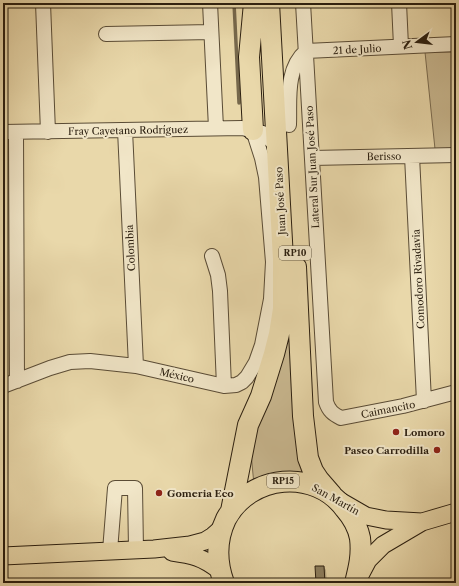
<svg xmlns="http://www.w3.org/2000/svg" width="459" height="586" viewBox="0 0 459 586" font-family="'Libre Caslon Text',serif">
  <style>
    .green { fill: #c9b890; stroke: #7a6b50 }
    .shadow { fill: #0003 }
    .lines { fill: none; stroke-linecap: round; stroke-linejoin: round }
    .stream { stroke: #76684c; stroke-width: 3.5 }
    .building { fill: #8d7f60; stroke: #2a1e0f }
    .minor-casing { stroke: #5a4c36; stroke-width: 16 }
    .major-casing { stroke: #2a1e0f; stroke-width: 19 }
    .highway-casing { stroke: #2a1e0f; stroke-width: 22 }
    .minor { stroke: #f1e6c8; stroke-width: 14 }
    .major { stroke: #e9d8aa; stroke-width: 17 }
    .highway { stroke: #e9d8aa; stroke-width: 20 }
    .poi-dot { fill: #8f2418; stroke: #f1e6c8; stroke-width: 1.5 }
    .labels { text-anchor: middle; stroke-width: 4; stroke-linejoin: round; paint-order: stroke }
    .shield { fill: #f1e6c8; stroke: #665a46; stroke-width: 1 }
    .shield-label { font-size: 9px; font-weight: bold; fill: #2a1e0f }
    .street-label { font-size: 10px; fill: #2a1e0f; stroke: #f1e6c8 }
    .poi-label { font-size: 10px; font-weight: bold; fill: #2a1e0f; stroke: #f1e6c8; text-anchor: start }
  </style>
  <rect width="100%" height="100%" fill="#e9d8aa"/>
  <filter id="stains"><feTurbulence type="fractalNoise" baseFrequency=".005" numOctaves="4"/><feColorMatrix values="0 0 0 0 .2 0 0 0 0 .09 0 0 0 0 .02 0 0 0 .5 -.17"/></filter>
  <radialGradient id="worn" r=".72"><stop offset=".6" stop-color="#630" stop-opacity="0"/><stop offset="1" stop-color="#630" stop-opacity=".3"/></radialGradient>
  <!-- green -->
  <path class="green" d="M425 52H456V148L435 149Z
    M292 313 307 475 254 485 251 453 257 424Z"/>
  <!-- shadow -->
  <path class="shadow" d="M324 567 326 570 327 583H317Z"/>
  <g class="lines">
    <!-- stream -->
    <path class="stream" d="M234 3 239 103"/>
  </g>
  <!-- building -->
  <path class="building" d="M315 566H324L325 583H316Z"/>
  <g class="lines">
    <!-- minor casing -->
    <g class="minor-casing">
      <path id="minor" d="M43 3 48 132
        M210 3 216 128
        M303 3 326 402C329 411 333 414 341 418L403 406 456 392
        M399 3 401 46
        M106 34 211 32
        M306 51 456 44
        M289 125C290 101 285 69 306 51
        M125 130 136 366
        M3 132 242 128 263 133 276 145
        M16 132 17 381
        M412 156 424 401
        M312 158 456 155
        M3 386 50 368 70 362 90 361 136 366 224 386 220 291 218 275 212 256
        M224 386 236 385 242 382 247 377 256 362 262 345 271 299 273 262 266 177 262 158 253 130
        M110 551 115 488H135L136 549"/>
    </g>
    <!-- major casing -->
    <g class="major-casing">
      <path id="major" d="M340 501 366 516 386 520 422 522
        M172 552C193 555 202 557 219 570
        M3 556 154 549 190 545 205 541 213 536 221 529
        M359 577 368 560 383 545 422 522 456 512"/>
    </g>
    <!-- highway casing -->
    <g class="highway-casing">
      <path id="highway" d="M253 130 249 57 254 3
        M296 267 303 416 308 458 313 471 319 480 332 495
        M231 511 248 425 261 396 274 354 279 334 283 309V259L269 3
        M224 583C216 561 216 540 226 519 250 474 315 468 345 509 352 517 358 528 360 538 362 555 359 567 355 583"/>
    </g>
    <!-- minor -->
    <use href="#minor" class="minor"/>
    <!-- major -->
    <use href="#major" class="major"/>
    <!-- highway -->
    <use href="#highway" class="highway"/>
  </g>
  <!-- markers -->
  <g class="poi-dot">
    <circle cx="396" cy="432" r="4"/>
    <circle cx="437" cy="450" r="4"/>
    <circle cx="159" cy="493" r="4"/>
  </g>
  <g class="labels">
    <!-- shield labels -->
    <g class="shield">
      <rect x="279" y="246" width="32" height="14" rx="3"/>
      <rect x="267" y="474" width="32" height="14" rx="3"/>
    </g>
    <g class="shield-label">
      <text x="295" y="256">RP10</text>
      <text x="283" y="484">RP15</text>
    </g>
    <!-- street labels -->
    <g class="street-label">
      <text transform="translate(357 49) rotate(-3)" y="4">21 de Julio</text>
      <text transform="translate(128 130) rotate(-1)" y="4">Fray Cayetano Rodríguez</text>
      <text transform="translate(384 156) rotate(-1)" y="4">Berisso</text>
      <text transform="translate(312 167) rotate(-93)" y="4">Lateral Sur Juan José Paso</text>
      <text transform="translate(280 201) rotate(-93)" y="4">Juan José Paso</text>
      <text transform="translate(130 248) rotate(-93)" y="4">Colombia</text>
      <text transform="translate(418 279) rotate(-93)" y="4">Comodoro Rivadavia</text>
      <text transform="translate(177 375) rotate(13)" y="4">México</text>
      <text transform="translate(388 409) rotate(-11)" y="4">Caimancito</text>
      <text transform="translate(336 499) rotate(29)" y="4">San Martín</text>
    </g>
    <!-- poi labels -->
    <g class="poi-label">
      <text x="404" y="436">Lomoro</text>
      <text x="429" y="454" text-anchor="end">Paseo Carrodilla</text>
      <text x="167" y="497">Gomeria Eco</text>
    </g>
  </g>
  <!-- margin -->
  <rect width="459" height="586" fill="none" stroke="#e9d8aa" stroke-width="16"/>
  <rect x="4" y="4" width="451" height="578" fill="none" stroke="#2a1e0f" stroke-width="2"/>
  <rect x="8" y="8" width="443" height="570" fill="none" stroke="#2a1e0f"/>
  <!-- north arrow -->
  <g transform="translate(417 42) rotate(255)" stroke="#f1e6c8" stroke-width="3" paint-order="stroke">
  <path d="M0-3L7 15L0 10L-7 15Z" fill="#2a1e0f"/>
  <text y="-6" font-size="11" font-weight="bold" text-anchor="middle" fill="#2a1e0f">N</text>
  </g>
  <rect width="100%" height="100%" filter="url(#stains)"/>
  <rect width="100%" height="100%" fill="url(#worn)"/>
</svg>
